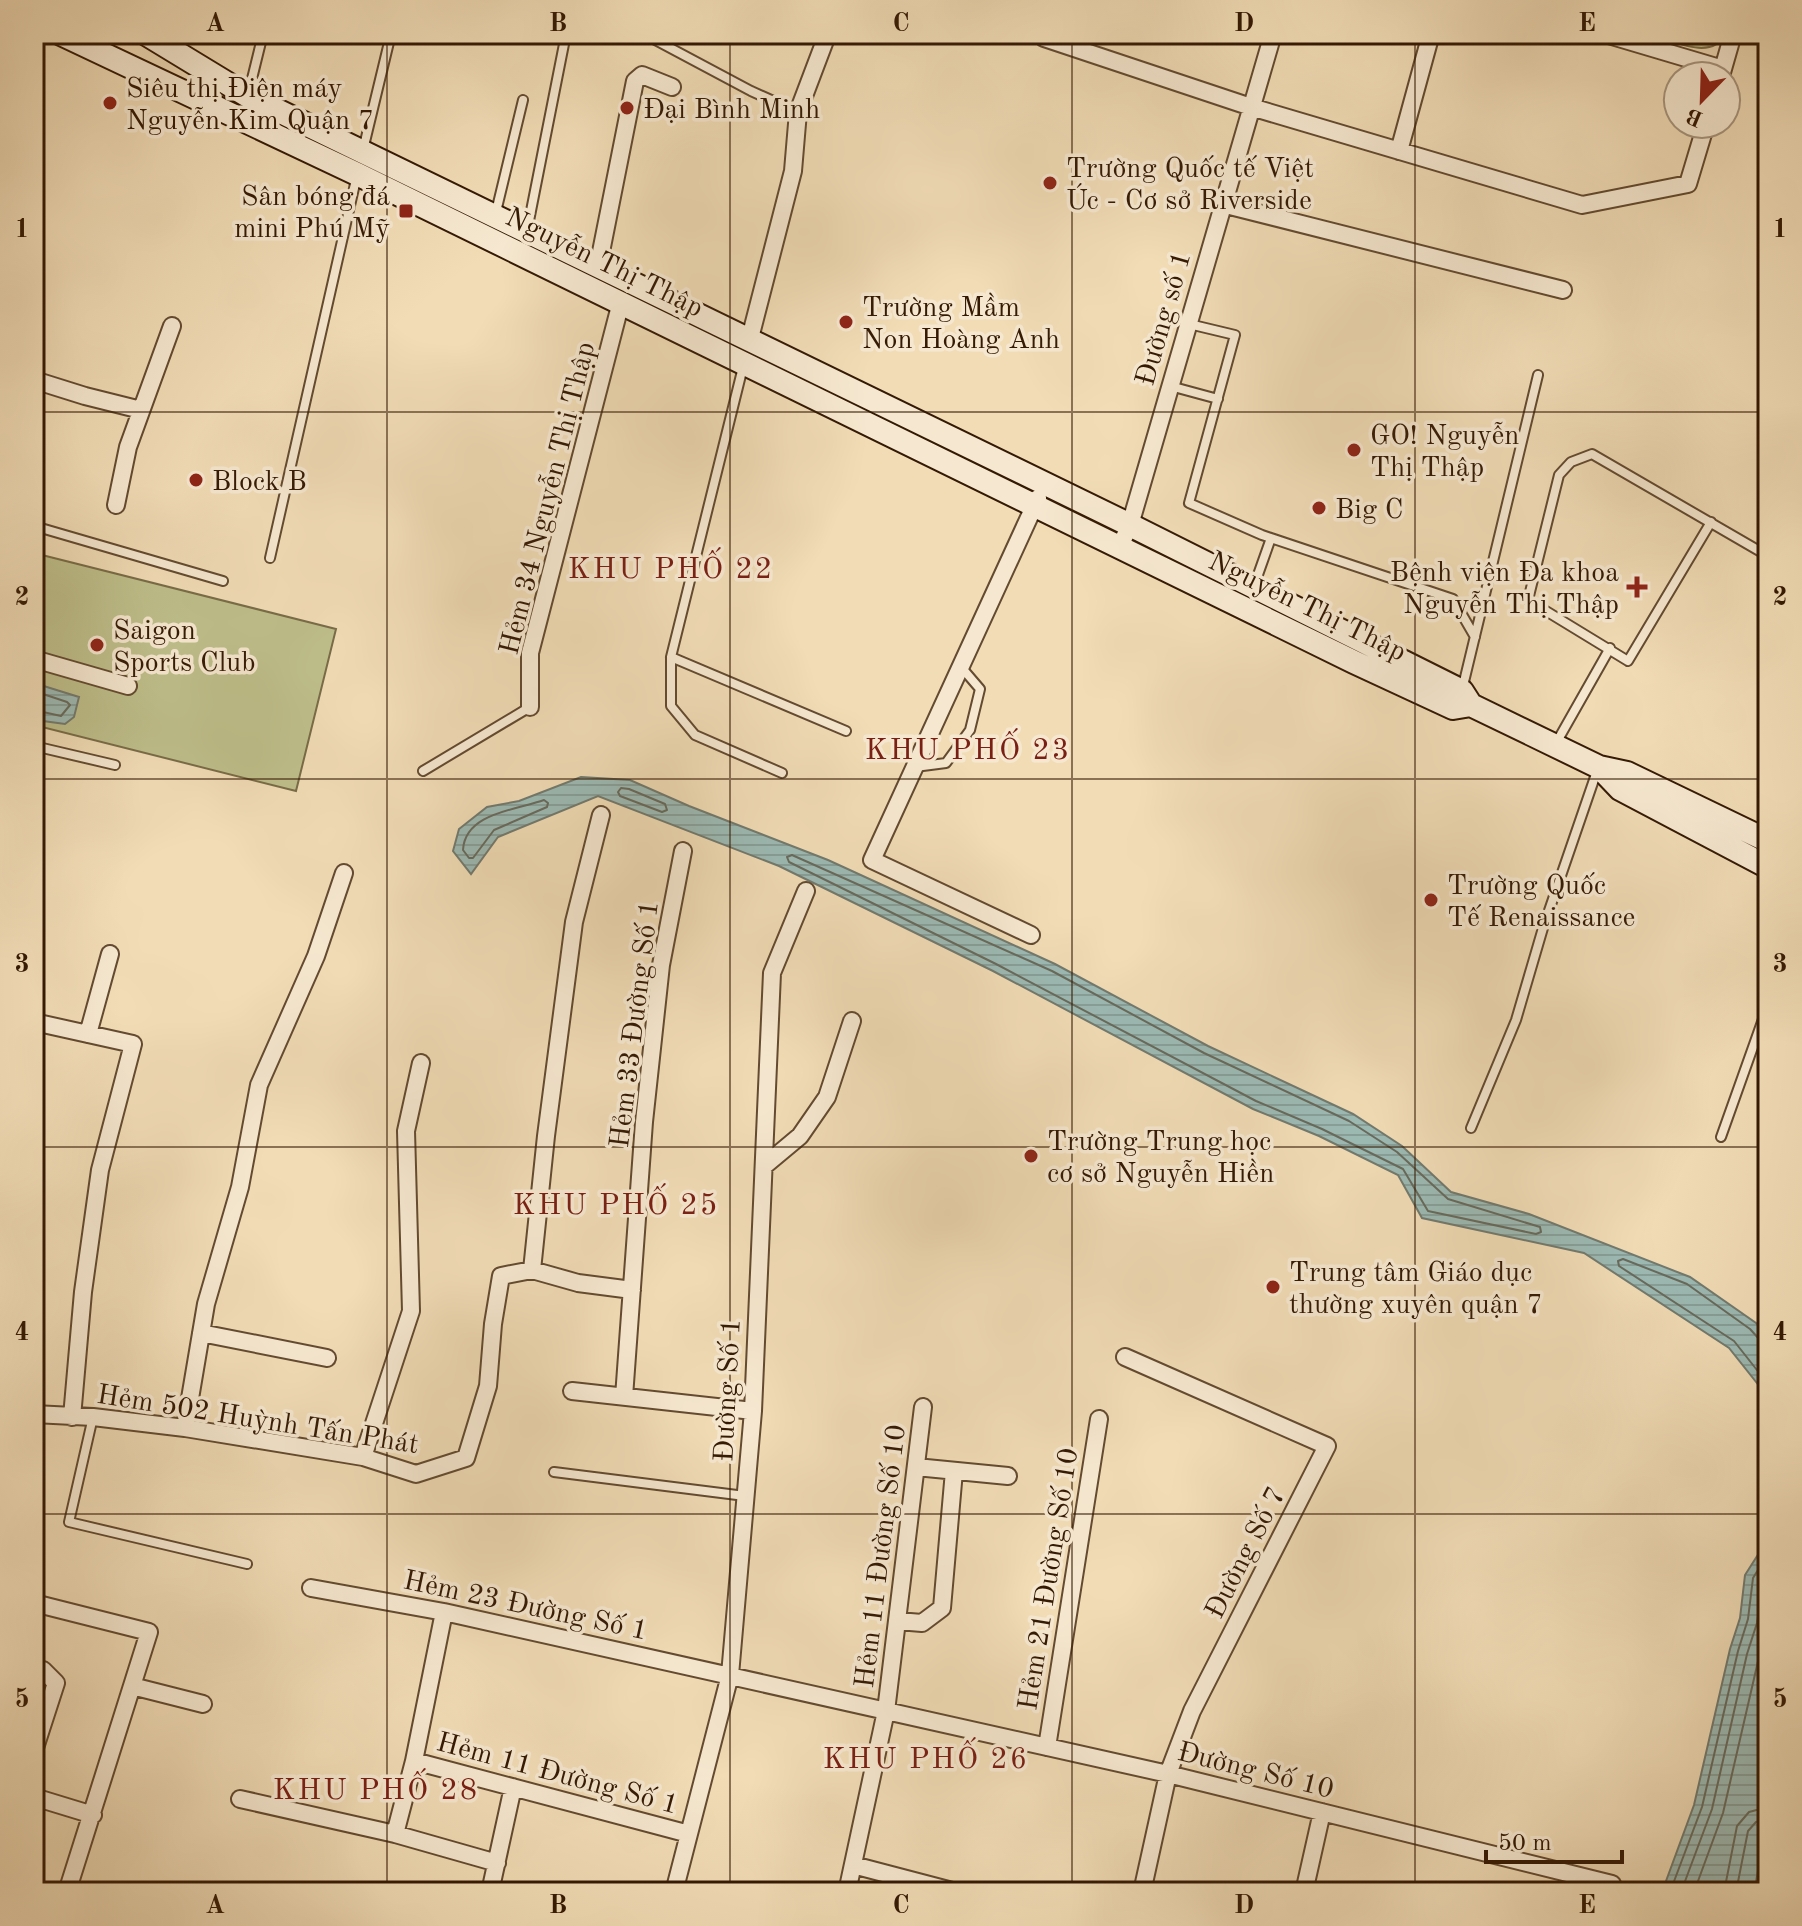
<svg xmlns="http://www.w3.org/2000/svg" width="1802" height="1926" viewBox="0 0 1802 1926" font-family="'Old Standard TT',serif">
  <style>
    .green { fill: url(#green-dots); stroke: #796c48; stroke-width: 2 }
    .pitch { fill: #bebf8b; stroke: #796c48; stroke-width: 2 }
    .water { fill: url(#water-rules); stroke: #727a6e; stroke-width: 2 }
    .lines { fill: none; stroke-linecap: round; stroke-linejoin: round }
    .shore { stroke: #686a5c; stroke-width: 2 }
    .lane-casing { stroke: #634a30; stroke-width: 12 }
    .street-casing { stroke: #634a30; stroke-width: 20 }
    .secondary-casing { stroke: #341904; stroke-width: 26 }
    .lane { stroke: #f6e8d0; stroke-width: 8 }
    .street { stroke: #f6e8d0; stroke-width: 16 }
    .secondary { stroke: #f6e8d0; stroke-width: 22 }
    .grid { fill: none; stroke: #341904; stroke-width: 2; stroke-opacity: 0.55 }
    .poi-dot { fill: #8f2418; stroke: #f6e8d0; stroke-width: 3 }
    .labels { text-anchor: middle; stroke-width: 7; stroke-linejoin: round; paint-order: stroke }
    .poi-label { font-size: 28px; fill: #341904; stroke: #f6e8d0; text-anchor: start }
    .street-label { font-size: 28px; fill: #341904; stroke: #f6e8d0 }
    .neighbourhood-label { font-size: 30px; letter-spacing: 2px; fill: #7a1f14; stroke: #f6e8d0 }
    .neatline { fill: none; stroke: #341904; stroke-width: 3 }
    .grid-label { font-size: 26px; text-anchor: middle; font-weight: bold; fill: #341904 }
  </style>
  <defs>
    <pattern id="green-dots" width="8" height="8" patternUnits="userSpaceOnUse" patternTransform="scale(2)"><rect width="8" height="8" fill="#bebf8b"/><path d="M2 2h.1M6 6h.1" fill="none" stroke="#a4a476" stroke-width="1.8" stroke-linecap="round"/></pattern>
    <pattern id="water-rules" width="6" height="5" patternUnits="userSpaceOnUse" patternTransform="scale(2)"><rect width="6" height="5" fill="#9cbab4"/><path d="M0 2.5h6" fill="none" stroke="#879f99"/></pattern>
  </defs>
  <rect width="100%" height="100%" fill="#f1dcb6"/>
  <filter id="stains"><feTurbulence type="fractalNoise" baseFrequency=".0025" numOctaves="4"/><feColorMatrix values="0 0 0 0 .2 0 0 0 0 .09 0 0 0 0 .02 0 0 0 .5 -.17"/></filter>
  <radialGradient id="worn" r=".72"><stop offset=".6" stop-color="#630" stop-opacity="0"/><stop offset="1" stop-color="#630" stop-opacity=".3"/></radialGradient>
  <!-- green -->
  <path class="green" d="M1650 34H1725C1712 62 1671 40 1650 34Z"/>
  <!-- pitch -->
  <path class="pitch" d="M34 553 336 629 296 791 34 725Z"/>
  <!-- water -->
  <path class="water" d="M34 683 79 697 74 717 65 724 43 721 34 716Z
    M581 777 630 780 689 806 828 860 1055 964 1208 1046 1353 1114 1402 1146 1451 1192 1529 1214 1690 1277 1756 1323 1768 1338V1397L1729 1348 1584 1253 1422 1218 1398 1175 1319 1136 1253 1109 993 971 779 866 598 796 498 837 471 874 453 851 459 829 487 807 519 801Z
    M1768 1539V1817L1754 1892H1662L1694 1805 1730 1649 1740 1618 1745 1575Z"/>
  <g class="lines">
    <!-- shore -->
    <path class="shore" d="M34 691 67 702 70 705 61 716 34 710
      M621 788 629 789 665 804 667 810 662 812 620 796 618 792Z
      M544 800 548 803 547 807 494 830 473 858H469L463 850C465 813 516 810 544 800Z
      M792 855 1052 971 1204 1053 1349 1121 1397 1152 1448 1199 1540 1227 1541 1232 1536 1234 1428 1211 1403 1169 1322 1129 1256 1101 996 964 789 862 787 857Z
      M1768 1342 1760 1340 1750 1329 1687 1284 1623 1259 1618 1261 1619 1266 1734 1341 1768 1384
      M1670 1892 1702 1807 1738 1651 1748 1619 1753 1578 1768 1554
      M1681 1892 1712 1809 1747 1654 1757 1623 1763 1581 1768 1573
      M1694 1892 1723 1813 1759 1657 1768 1629
      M1724 1892 1737 1826 1749 1812 1768 1807
      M1736 1892 1748 1831 1756 1822 1768 1819"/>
    <!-- lane casing -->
    <g class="lane-casing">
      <path id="lane" d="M644 34 751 91 798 112
        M248 95 263 34
        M363 150 391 34
        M495 216 523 100
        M527 231 566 34
        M1189 324 1235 335 1189 503 1262 535 1453 599 1475 637
        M743 367 671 657 846 731
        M1170 386 1218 399
        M1711 522 1628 661 1528 600 1559 475 1571 462 1592 454 1768 556
        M34 526 223 581
        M270 558 357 175
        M1254 586 1271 538
        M671 657V706L695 735 782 773
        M1462 690 1538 375
        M1555 745 1610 648
        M34 746 115 765
        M915 767 946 763 970 730 980 689 962 668
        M423 771 530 707
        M1471 1128 1516 1020 1543 928 1597 771
        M1721 1137 1768 1005
        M93 1417 69 1522 247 1564
        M554 1472 745 1496"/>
    </g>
    <!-- street casing -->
    <g class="street-casing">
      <path id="street" d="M1605 34 1723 69
        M1044 38 1251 107 1582 205 1688 184 1706 124
        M1721 76 1733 34
        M1399 151 1431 34
        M1222 204 1563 290
        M598 267 635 81 642 75 672 87
        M749 342 793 171 798 112 826 38
        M34 380 85 396 141 410
        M116 505 128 447 172 326
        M1120 546 1130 525 1273 34
        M34 659 128 686
        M530 707V653L621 302
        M1031 935 872 860 1038 498
        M34 1022 133 1044 100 1170 83 1292 72 1417
        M88 1034 110 954
        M764 1166 800 1136 827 1097 852 1021
        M532 1270 578 1283 632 1290
        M201 1333 327 1358
        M1125 1357 1327 1446 1192 1711 1168 1774 1142 1892
        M572 1391 753 1411
        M624 1397 644 1122 661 965 683 851
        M34 1414 93 1417 185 1428 363 1457 416 1474 466 1458 488 1386 493 1324 501 1276 532 1270 546 1136 574 922 601 815
        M185 1428 206 1304 240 1187 259 1085 316 956 344 873
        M363 1457 411 1311 406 1131 421 1063
        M916 1467 1008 1476
        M311 1588 444 1612 1168 1774 1612 1884 1611 1892
        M34 1603 149 1632 67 1892
        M898 1621 922 1623 942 1608 954 1471
        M34 1669 43 1670 56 1683 34 1751
        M132 1686 203 1704
        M1047 1747 1099 1419
        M414 1761 689 1834
        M34 1797 93 1815
        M240 1799 395 1834 497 1863
        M395 1834 414 1761 444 1612
        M853 1865 956 1892
        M490 1892 513 1787
        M674 1892 730 1675 753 1411 772 973 806 891
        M847 1892 886 1711 923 1407
        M1304 1892 1322 1812"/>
    </g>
    <!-- secondary casing -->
    <g class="secondary-casing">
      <path id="secondary" d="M61 34 357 174 1354 662 1453 708 1471 705
        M146 34 248 96 1130 525 1462 691 1471 705 1599 767 1627 773 1768 841
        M1599 767 1620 789 1768 867"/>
    </g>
    <!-- lane -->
    <use href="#lane" class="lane"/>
    <!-- street -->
    <use href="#street" class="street"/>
    <!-- secondary -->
    <use href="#secondary" class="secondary"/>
  </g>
  <!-- grid -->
  <path class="grid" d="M387 34V1892M730 34V1892M1072 34V1892M1415 34V1892M34 412H1768M34 779H1768M34 1147H1768M34 1514H1768"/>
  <!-- markers -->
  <g class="poi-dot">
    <circle cx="110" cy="103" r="8"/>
    <circle cx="627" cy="108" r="8"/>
    <circle cx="1050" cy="183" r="8"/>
    <rect x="398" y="203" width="16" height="16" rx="4"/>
    <circle cx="846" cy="322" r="8"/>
    <circle cx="1354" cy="450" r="8"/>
    <circle cx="196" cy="480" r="8"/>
    <circle cx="1319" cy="508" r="8"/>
    <path d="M1633 575h8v8h8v8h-8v8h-8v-8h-8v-8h8z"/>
    <circle cx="97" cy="645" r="8"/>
    <circle cx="1431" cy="900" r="8"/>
    <circle cx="1031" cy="1156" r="8"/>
    <circle cx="1273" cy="1287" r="8"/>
  </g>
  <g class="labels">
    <!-- poi labels -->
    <g class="poi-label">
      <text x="126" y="97">Siêu thị Điện máy<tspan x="126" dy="32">Nguyễn Kim Quận 7</tspan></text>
      <text x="643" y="118">Đại Bình Minh</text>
      <text x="1066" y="177">Trường Quốc tế Việt<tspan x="1066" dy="32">Úc - Cơ sở Riverside</tspan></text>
      <text x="390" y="205" text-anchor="end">Sân bóng đá<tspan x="390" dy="32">mini Phú Mỹ</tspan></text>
      <text x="862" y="316">Trường Mầm<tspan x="862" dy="32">Non Hoàng Anh</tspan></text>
      <text x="1370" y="444">GO! Nguyễn<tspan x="1370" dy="32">Thị Thập</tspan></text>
      <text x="212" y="490">Block B</text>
      <text x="1335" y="518">Big C</text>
      <text x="1619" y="581" text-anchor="end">Bệnh viện Đa khoa<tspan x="1619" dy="32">Nguyễn Thị Thập</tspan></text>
      <text x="113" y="639">Saigon<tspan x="113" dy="32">Sports Club</tspan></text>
      <text x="1447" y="894">Trường Quốc<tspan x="1447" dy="32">Tế Renaissance</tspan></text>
      <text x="1047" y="1150">Trường Trung học<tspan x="1047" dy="32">cơ sở Nguyễn Hiền</tspan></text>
      <text x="1289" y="1281">Trung tâm Giáo dục<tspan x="1289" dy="32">thường xuyên quận 7</tspan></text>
    </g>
    <!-- street labels -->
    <g class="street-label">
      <text transform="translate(605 261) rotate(26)" y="10">Nguyễn Thị Thập</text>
      <text transform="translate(1162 318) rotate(-74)" y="10">Đường số 1</text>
      <text transform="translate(546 498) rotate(-76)" y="10">Hẻm 34 Nguyễn Thị Thập</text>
      <text transform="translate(1308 605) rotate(26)" y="10">Nguyễn Thị Thập</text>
      <text transform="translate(633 1024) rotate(-83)" y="10">Hẻm 33 Đường Số 1</text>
      <text transform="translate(726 1390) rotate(-87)" y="10">Đường Số 1</text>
      <text transform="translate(258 1418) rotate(9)" y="10">Hẻm 502 Huỳnh Tấn Phát</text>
      <text transform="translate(1244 1552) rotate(-63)" y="10">Đường Số 7</text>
      <text transform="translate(879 1556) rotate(-83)" y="10">Hẻm 11 Đường Số 10</text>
      <text transform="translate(1047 1579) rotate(-81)" y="10">Hẻm 21 Đường Số 10</text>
      <text transform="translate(526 1604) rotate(12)" y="10">Hẻm 23 Đường Số 1</text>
      <text transform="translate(1256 1769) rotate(14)" y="10">Đường Số 10</text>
      <text transform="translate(558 1772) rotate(15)" y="10">Hẻm 11 Đường Số 1</text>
    </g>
    <!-- neighbourhood labels -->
    <g class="neighbourhood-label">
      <text x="671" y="578">KHU PHỐ 22</text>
      <text x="968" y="759">KHU PHỐ 23</text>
      <text x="616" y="1214">KHU PHỐ 25</text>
      <text x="926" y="1768">KHU PHỐ 26</text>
      <text x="376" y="1799">KHU PHỐ 28</text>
    </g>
  </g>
  <!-- margin -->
  <rect width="1802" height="1926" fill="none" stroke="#f1dcb6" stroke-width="88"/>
  <!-- north arrow -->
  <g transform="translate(1702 100) rotate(203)"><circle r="38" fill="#f6e8d0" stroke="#a8957e" stroke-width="2"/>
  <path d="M0-6L14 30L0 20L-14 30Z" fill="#8f2418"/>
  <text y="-12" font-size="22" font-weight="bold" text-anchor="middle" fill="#341904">B</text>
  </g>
  <!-- scale -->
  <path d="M1486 1850v12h136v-12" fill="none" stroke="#341904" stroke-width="4"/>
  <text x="1498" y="1850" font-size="24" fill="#341904" stroke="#f6e8d0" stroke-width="6" paint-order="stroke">50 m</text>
  <rect x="44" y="44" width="1714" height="1838" class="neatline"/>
  <g class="grid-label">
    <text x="215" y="31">A</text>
    <text x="558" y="31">B</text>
    <text x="901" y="31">C</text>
    <text x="1244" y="31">D</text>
    <text x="1587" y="31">E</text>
    <text x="22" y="237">1</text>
    <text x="1780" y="237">1</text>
    <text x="22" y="605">2</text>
    <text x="1780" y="605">2</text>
    <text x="22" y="972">3</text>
    <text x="1780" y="972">3</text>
    <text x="22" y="1340">4</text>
    <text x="1780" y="1340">4</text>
    <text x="22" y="1707">5</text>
    <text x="1780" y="1707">5</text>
    <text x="215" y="1913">A</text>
    <text x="558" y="1913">B</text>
    <text x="901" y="1913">C</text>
    <text x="1244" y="1913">D</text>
    <text x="1587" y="1913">E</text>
  </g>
  <rect width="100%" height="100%" filter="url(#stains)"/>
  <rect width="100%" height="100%" fill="url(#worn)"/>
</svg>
